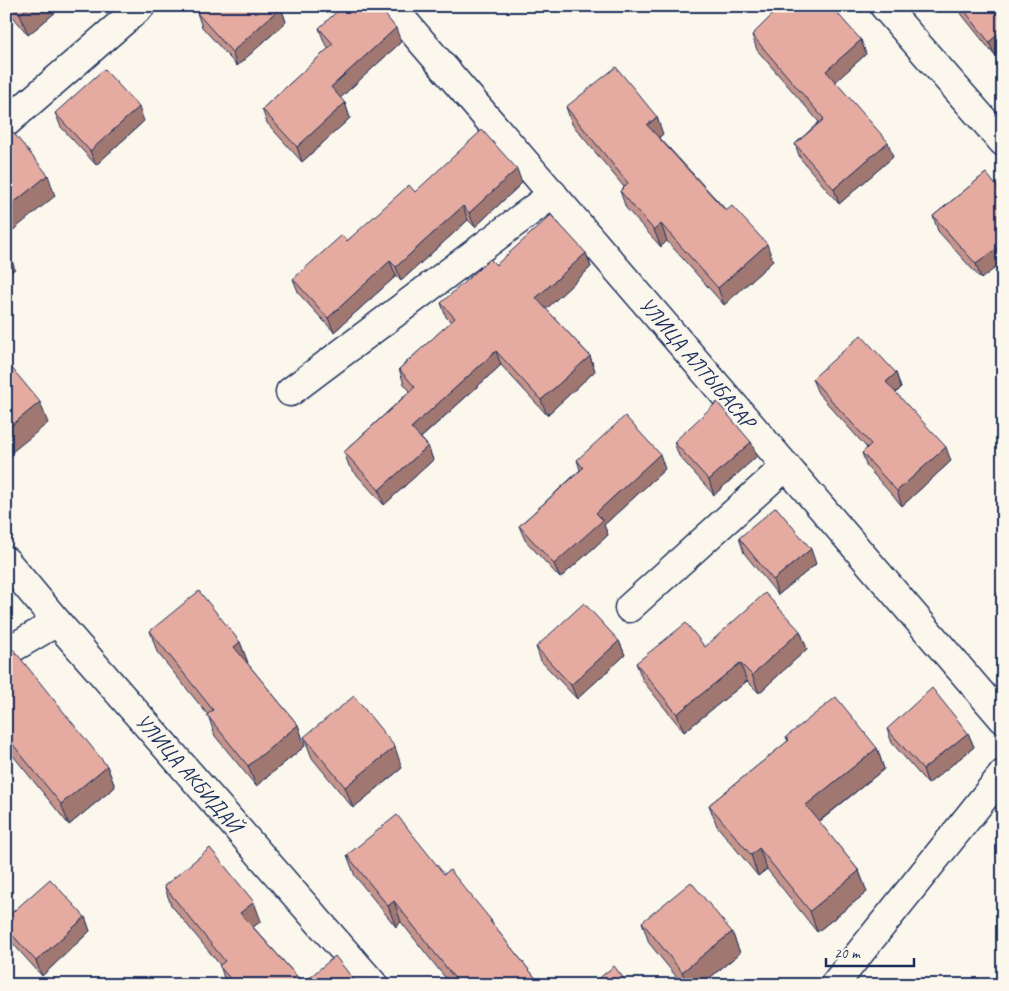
<svg xmlns="http://www.w3.org/2000/svg" width="1009" height="991" viewBox="0 0 1009 991" font-family="Caveat,sans-serif">
  <style>
    .lines { fill: none; stroke-linecap: round; stroke-linejoin: round }
    .street-casing { stroke: #1b2f5e; stroke-width: 31 }
    .street { stroke: #fbf7ec; stroke-width: 28 }
    .wall { fill: #c5938a; stroke: #1b2f5e }
    .shaded-wall { fill: #a07871; stroke: #1b2f5e }
    .building { fill: #e5aba1; stroke: #1b2f5e }
    .labels { text-anchor: middle; stroke-width: 4; stroke-linejoin: round; paint-order: stroke }
    .street-label { font-size: 21px; fill: #1b2f5e; stroke: #fbf7ec }
  </style>
  <rect width="100%" height="100%" fill="#fbf7ec"/>
  <filter id="ink" filterUnits="userSpaceOnUse"><feTurbulence type="fractalNoise" baseFrequency=".02" numOctaves="2"/><feDisplacementMap in="SourceGraphic" scale="10" xChannelSelector="R" yChannelSelector="G"/><feConvolveMatrix kernelMatrix="1 2 1 2 8 2 1 2 1" color-interpolation-filters="sRGB"/></filter>
  <g filter="url(#ink)">
    <g class="lines">
      <!-- street casing -->
      <g class="street-casing">
        <g id="street">
          <path id="s1" d="M391 6 1003 719"/>
          <path d="M884 6 1003 142"/>
          <path d="M6 123 141 6"/>
          <path d="M290 392 553 194"/>
          <path id="s2" d="M6 561 57 622 374 985"/>
          <path d="M629 608 786 466"/>
          <path d="M6 652 57 622"/>
          <path d="M834 985 1003 774"/>
        </g>
      </g>
      <!-- street -->
      <use href="#street" class="street"/>
    </g>
    <!-- wall -->
    <path class="wall" d="M6 6H63L28 35 6 8Z
      M955 6H1003L995 56Z
      M281 7 286 22 237 66 202 27 197 13Z
      M319 28 401 42 340 98 345 103 350 118 302 162 267 123 262 109 329 48 324 42Z
      M752 35 861 40 866 54 835 82 893 157 839 204 800 158 795 144 819 122 757 50Z
      M566 107 663 134 659 137 773 261 724 305 667 241 661 247 626 208 620 191 624 187 572 124Z
      M55 113 144 121 96 165 61 127Z
      M986 173 981 279 938 231 933 216Z
      M522 183 475 227 468 220 401 281 396 276 334 332 299 294 293 279 415 192Z
      M586 253 591 267 546 309 590 356 595 371 547 415 501 365 421 438 428 446 433 460 384 505 349 466 344 452 410 391 404 384 399 369 451 322 446 317 441 303 496 265Z
      M896 373 901 388 896 393 951 461 902 506 867 467 862 453 867 448 818 393 812 379Z
      M674 442H751L757 456 714 495 679 456Z
      M577 460 665 469 604 525 608 535 560 578 525 540 519 526 580 470Z
      M739 538 816 564 778 595 744 553Z
      M1003 588V611L1001 609 996 595Z
      M150 631 240 642 248 663H247L298 725 305 746 256 786 215 736 208 715 157 652Z
      M800 631 807 649 759 693 747 681 684 732 643 681 636 663 705 647Z
      M619 641 625 655 577 699 541 661 536 647Z
      M6 654 107 766 115 787 69 825 6 747Z
      M887 729 968 733 974 747 928 784 892 743Z
      M304 737 402 768 353 808 312 758Z
      M786 737 877 748 884 769 819 822 859 871 867 892 817 932 767 869 758 876 717 826 709 805 788 741Z
      M347 855 444 874 491 920 493 925 541 985H451L401 922 396 927 355 876Z
      M164 886 261 921 253 927 303 983 358 985H226L220 965 171 905Z
      M85 917 90 931 42 976 6 936V918Z
      M642 922 732 932 740 953 701 985H683L649 943Z"/>
    <!-- shaded-wall -->
    <path class="shaded-wall" d="M29 6H63L28 35 20 14Z
      M281 7 286 22 237 66 232 52Z
      M396 28 401 42 336 102 331 87Z
      M1003 30V49L995 56 989 42Z
      M861 40 866 54 831 86 826 71Z
      M345 103 350 118 302 162 297 147Z
      M139 107 144 121 96 165 90 151Z
      M657 117 663 134 654 142 647 125Z
      M888 142 893 157 839 204 834 189Z
      M517 169 522 183 475 227 469 213Z
      M48 175 55 196 6 236V209Z
      M463 206 468 220 401 281 396 267Z
      M661 224 667 241 661 247 654 230Z
      M767 244 773 261 724 305 718 288Z
      M1003 244V262L981 279 976 264Z
      M7 248 15 269 6 276V249Z
      M586 253 591 267 542 313 536 298Z
      M390 261 396 276 334 332 328 318Z
      M496 351 501 365 416 442 411 428Z
      M590 356 595 371 547 415 541 400Z
      M896 373 901 388 891 396 886 382Z
      M40 402 48 423 6 457V430Z
      M751 442 757 456 714 495 709 480Z
      M428 446 433 460 384 505 379 490Z
      M946 447 951 461 902 506 897 491Z
      M660 454 665 469 604 525 608 535 560 578 554 564 596 513Z
      M811 549 816 564 778 595 773 580Z
      M800 631 807 649 759 693 752 675Z
      M619 641 625 655 577 699 571 685Z
      M240 642 248 663 241 668 234 647Z
      M740 663 747 681 684 732 677 714Z
      M298 725 305 746 256 786 248 766Z
      M968 733 974 747 928 784 923 769Z
      M395 747 402 768 353 808 345 787Z
      M877 748 884 769 813 826 806 805Z
      M107 766 115 787 69 825 61 804Z
      M759 848 767 869 758 876 751 855Z
      M859 871 867 892 817 932 810 911Z
      M394 901 401 922 396 927 388 906Z
      M254 902 261 921 247 932 240 913Z
      M85 917 90 931 42 976 36 961Z
      M732 932 740 953 701 985H687L682 972Z"/>
    <!-- building -->
    <path class="building" d="M14 6H29L20 14Z
      M205 6H280L281 7 232 52 197 13Z
      M343 6H378L396 28 331 87 345 103 297 147 262 109 333 44 319 28Z
      M781 6H831L861 40 826 71 888 142 834 189 795 144 824 119 752 35Z
      M961 6H1003V30L989 42Z
      M616 67 657 117 647 125 726 211 732 206 767 244 718 288 661 224 654 230 620 191 628 183 566 107Z
      M104 69 139 107 90 151 55 113Z
      M7 125 48 175 6 209V126Z
      M482 130 517 169 469 213 463 206 396 267 390 261 328 318 293 279 342 235 347 241 409 185 415 192Z
      M986 173 1003 194V244L976 264 933 216Z
      M551 215 586 253 536 298 590 356 541 400 496 351 411 428 428 446 379 490 344 452 415 387 399 369 455 318 441 303 490 259 496 265Z
      M861 335 896 373 886 382 946 447 897 491 862 453 871 444 812 379Z
      M6 361 40 402 6 430Z
      M717 402 751 442 709 480 674 442Z
      M625 416 660 454 596 513 603 520 554 564 519 526 583 468 577 460Z
      M776 507 811 549 773 580 739 538Z
      M1003 588V603L996 595Z
      M199 591 240 642 234 647 298 725 248 766 207 715 213 710 150 631Z
      M765 593 800 631 752 675 740 663 677 714 636 663 686 623 705 647Z
      M584 603 619 641 571 685 536 647Z
      M13 649 107 766 61 804 6 736V654Z
      M932 688 968 733 923 769 887 729Z
      M354 696 395 747 345 787 304 737Z
      M836 697 877 748 806 805 859 871 810 911 759 848 751 855 709 805 789 740 786 737Z
      M397 815 444 874 450 870 491 920 490 921 541 985H460L394 901 388 906 347 855Z
      M210 848 254 902 240 913 303 983 335 956 358 985H277L275 982 272 985H236L219 966 225 961 164 886Z
      M50 879 85 917 36 961 6 928V918Z
      M691 882 732 932 682 972 642 922Z
      M614 966 629 985H591Z"/>
  </g>
  <g class="labels">
    <!-- street labels -->
    <g class="street-label">
      <text dy="7" stroke="none"><textPath href="#s1" startOffset="470">УЛИЦА АЛТЫБАСАР</textPath></text>
      <text dy="7" stroke="none"><textPath href="#s2" startOffset="280">УЛИЦА АКБИДАЙ</textPath></text>
    </g>
  </g>
  <!-- margin -->
  <rect width="1009" height="991" fill="none" stroke="#fbf7ec" stroke-width="25"/>
  <rect x="12" y="12" width="984" height="966" fill="none" stroke="#1b2f5e" stroke-width="2" filter="url(#ink)"/>
  <!-- scale -->
  <path d="M826 958v8h88v-8" fill="none" stroke="#1b2f5e" stroke-width="2.5"/>
  <text x="834" y="958" font-size="15" fill="#1b2f5e" stroke="#fbf7ec" stroke-width="4" paint-order="stroke">20 m</text>
</svg>
